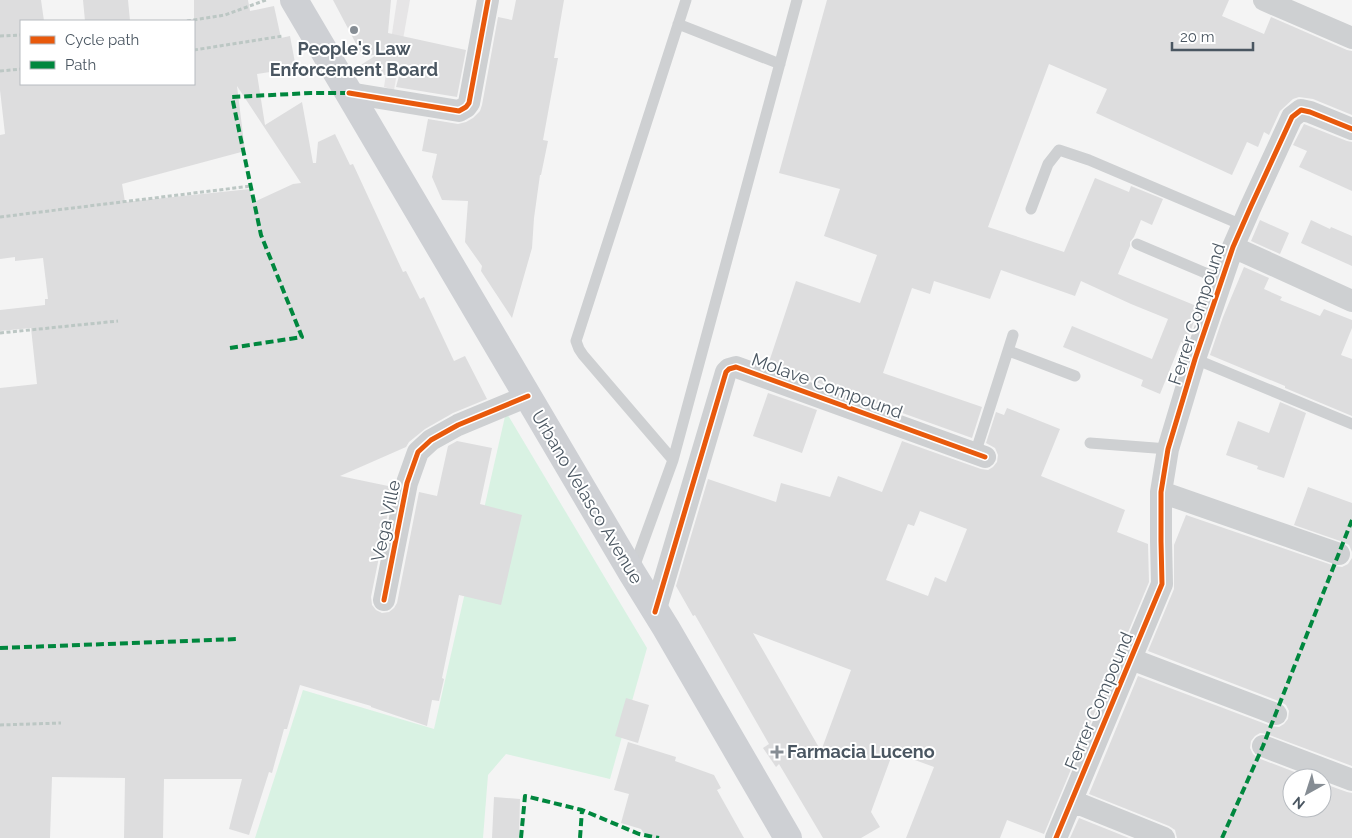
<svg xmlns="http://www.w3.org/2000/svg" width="1352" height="838" viewBox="0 0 1352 838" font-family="Raleway,sans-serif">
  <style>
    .education { fill: #e6e5e6 }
    .green { fill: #d9f2e3 }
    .building { fill: #ddddde; fill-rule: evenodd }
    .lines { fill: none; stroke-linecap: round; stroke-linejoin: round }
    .path { stroke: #bcc7c4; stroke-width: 3; stroke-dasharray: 4 2.5; stroke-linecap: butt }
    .service { stroke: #ced0d2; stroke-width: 11 }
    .minor { stroke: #ced0d2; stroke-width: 22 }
    .secondary { stroke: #ced0d4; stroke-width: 28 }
    .quiet { stroke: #00873e; stroke-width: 4; stroke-dasharray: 8 4; stroke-linecap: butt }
    .cycleway-casing { stroke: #fff; stroke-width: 8 }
    .cycleway { stroke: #e8590c; stroke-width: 5 }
    .poi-dot { fill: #868d94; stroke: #fff; stroke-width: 2 }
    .labels { text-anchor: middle; stroke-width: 4; stroke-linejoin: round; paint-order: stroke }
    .poi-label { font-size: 18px; font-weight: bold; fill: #4a5661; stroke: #fff }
    .street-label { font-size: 18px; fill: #4a5661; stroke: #fff }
  </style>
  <rect width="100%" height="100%" fill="#f4f4f4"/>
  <!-- education -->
  <path class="education" d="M397 0H410L394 90 384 87Z"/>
  <!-- green -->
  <path class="green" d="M506 412 647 648 610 779 506 754 488 775 483 838H255L303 690 434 729Z"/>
  <!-- building -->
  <path class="building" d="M0 0H41L44 21H21V84H194V0H248L250 11 274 6 281 38 290 36 296 68 257 74 265 125 302 102 313 163H316L318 142 335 134 350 165 353 164 403 272 406 271 420 299 424 297 454 361 465 356 487 399 453 413 425 429 409 442 406 447 340 476 393 487 371 597 372 605 376 610 382 613 389 612 394 608 397 603 419 492 437 496 448 446 457 441 492 448 480 504 522 515 501 605 459 595 442 678 444 679 439 701 432 700 427 726 371 707V706L300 685 287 729H284L272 773 269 772 249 835 229 829 242 779H164L163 838H124L125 778 52 777 50 838H0V388L37 384 31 328 0 331V310L45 305V299H48L43 258 15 261V257L0 259V135L5 134 0 90ZM237 86 301 183 293 184 252 203 250 189 125 202 122 184 245 151Z
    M83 0H128L130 21H85Z
    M333 0H391L388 33 466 50 457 97 396 87 399 76 355 73 353 70 378 54 363 57Z
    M516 0H564L554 58H558L543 140 548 141 541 175H540L534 218 532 248 512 318 481 271 482 266 465 242 468 201 442 200 432 177 437 154 422 151 428 119 458 124 466 122 473 118 480 111 482 105 498 17 512 20Z
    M827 0H1229L1222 16 1264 34 1271 17 1347 50 1352 51V115L1313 99 1299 97 1293 99 1280 111 1269 135 1264 132 1258 147 1247 142 1232 175 1096 113 1107 89 1049 64 988 227 1064 252 1095 178 1129 192 1131 186 1163 199 1152 225 1141 220 1134 237 1130 242V246L1118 274 1199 307 1186 344 1181 342 1160 394 1141 386 1143 380 1063 347 1072 326 1152 359 1168 319 1131 304 1081 281 1075 296 1001 270 990 299 934 281 930 294 912 288 883 373 982 407 972 438 777 368V366L769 362 796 281 860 303 877 255 824 236 840 189 779 173Z
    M1304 124 1347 141 1352 142V191L1299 167 1307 151 1293 145Z
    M1260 220 1289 233 1280 254 1251 241Z
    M1311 220 1330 229 1331 227 1352 236V266L1301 243Z
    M1244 267 1269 278 1264 289 1282 297 1280 300 1320 316 1324 309 1352 320V328L1341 355 1352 359V416L1285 388V386L1210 355 1223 317Z
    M768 393 817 410 802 453 753 436Z
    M1280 402 1306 413 1284 478 1257 469 1258 466 1226 455 1238 421 1269 433Z
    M1007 408 1060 429 1041 476 1125 510 1117 532 1148 544 1149 582 1044 834 1007 820 1000 838H906L934 767 893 752 871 812 880 827 861 838H823L779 764 776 767 763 748 769 744 695 615 693 616 676 586 708 479 776 502 781 483 830 497 838 476 882 492 902 441 981 469 988 470 993 467 997 462 998 455 995 448 986 443 996 412 1004 415ZM920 511 967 529 946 582 935 577 928 596 886 580 908 524 914 526ZM753 633 851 670 821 751Z
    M1308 487 1352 503V766L1267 734 1260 733 1255 736 1251 741 1250 748 1253 754 1258 758 1310 778H1292V808H1322V783L1347 792 1352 793V838H1177L1175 830 1169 826 1089 794 1138 676 1271 726 1279 727 1284 724 1288 719 1289 711 1286 705 1281 702 1148 651 1174 589V545L1186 515 1335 566 1342 567 1348 564 1352 558V552L1349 545 1343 542 1294 525Z
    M626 698 649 705 638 743 615 736Z
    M628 742 676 757 675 761 714 775 721 788 717 790 744 838H647L641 829 621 823 629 794 614 790Z
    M494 797 520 799 519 838H492Z
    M1079 818 1129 838H1070Z"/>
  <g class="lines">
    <!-- path -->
    <path class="path" d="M187 21 225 15 266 0
      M0 36 21 35
      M194 50 283 36
      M0 71 21 69
      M0 217 251 186
      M0 333 118 321
      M0 725 61 723"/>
    <!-- service -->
    <path class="service" d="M678 24 780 64
      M1031 209 1048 164 1059 150 1089 160 1242 225
      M1137 244 1222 280
      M1009 351 1075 376
      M1195 359 1352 424
      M1090 443 1168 449
      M975 454 1013 335
      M673 460 583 355 579 349 576 341 686 0
      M633 570 673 460 797 0"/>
    <!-- minor -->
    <path class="minor" d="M1264 0 1352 38
      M349 93 459 111 466 107 469 103 488 0
      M1233 247 1352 301
      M1161 492 1339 554
      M384 600 407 483 418 452 431 440 458 425 528 396
      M655 612 726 372 729 369 736 367 985 457
      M1131 659 1276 714
      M1263 746 1352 780
      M1072 801 1164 838
      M1056 838 1162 584 1161 541V492L1168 449 1195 359 1233 247 1251 206 1292 117 1301 110 1310 112 1352 129"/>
    <!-- secondary -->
    <path class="secondary" d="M294 0 632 573 666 628 788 838"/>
    <!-- quiet -->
    <path class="quiet" d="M230 348 302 337 261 235 232 97 311 93H349
      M0 648 239 639
      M521 838 525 796 582 810 639 834 659 838
      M580 838 582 810
      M1222 838 1263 746 1352 520"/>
    <!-- cycleway casing -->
    <g class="cycleway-casing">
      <path id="cycleway" d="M349 93 459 111 466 107 469 103 488 0
        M384 600 407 483 418 452 431 440 458 425 528 396
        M655 612 726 372 729 369 736 367 985 457
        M1056 838 1162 584 1161 541V492L1168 449 1195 359 1233 247 1251 206 1292 117 1301 110 1310 112 1352 129"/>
    </g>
    <!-- cycleway -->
    <use href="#cycleway" class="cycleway"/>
  </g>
  <!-- markers -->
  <g class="poi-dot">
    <circle cx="354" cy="30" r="5"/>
    <path d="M774.5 744.5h5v5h5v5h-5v5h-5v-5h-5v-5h5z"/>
  </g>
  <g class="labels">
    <!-- poi labels -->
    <g class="poi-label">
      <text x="354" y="55">People's Law<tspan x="354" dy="21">Enforcement Board</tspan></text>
      <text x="787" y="758" text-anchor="start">Farmacia Luceno</text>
    </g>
    <!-- street labels -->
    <g class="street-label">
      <text transform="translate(1197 314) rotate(-72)" y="6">Ferrer Compound</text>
      <text transform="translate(827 386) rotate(20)" y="6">Molave Compound</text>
      <text transform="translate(587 497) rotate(59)" y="6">Urbano Velasco Avenue</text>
      <text transform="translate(386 521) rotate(-78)" y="6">Vega Ville</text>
      <text transform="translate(1099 701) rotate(-67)" y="6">Ferrer Compound</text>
    </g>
  </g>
  <!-- legend -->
  <rect x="20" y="20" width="175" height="65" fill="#ffffff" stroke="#b7bbc0"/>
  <rect x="30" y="36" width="25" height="8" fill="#e8590c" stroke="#b7bbc0"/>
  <text x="65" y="45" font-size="15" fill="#4a5661">Cycle path</text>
  <rect x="30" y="61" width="25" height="8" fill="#00873e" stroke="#b7bbc0"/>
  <text x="65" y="70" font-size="15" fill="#4a5661">Path</text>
  <!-- north arrow -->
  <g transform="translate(1307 793) rotate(219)"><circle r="24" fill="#ffffff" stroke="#b7bbc0"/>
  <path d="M0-4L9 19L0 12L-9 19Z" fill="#868d94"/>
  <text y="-8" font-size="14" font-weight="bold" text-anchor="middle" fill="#4a5661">N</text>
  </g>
  <!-- scale -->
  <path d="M1172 42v8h81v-8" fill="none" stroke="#4a5661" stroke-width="2.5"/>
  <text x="1180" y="42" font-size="15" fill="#4a5661" stroke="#ffffff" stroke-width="4" paint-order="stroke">20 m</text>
</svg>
